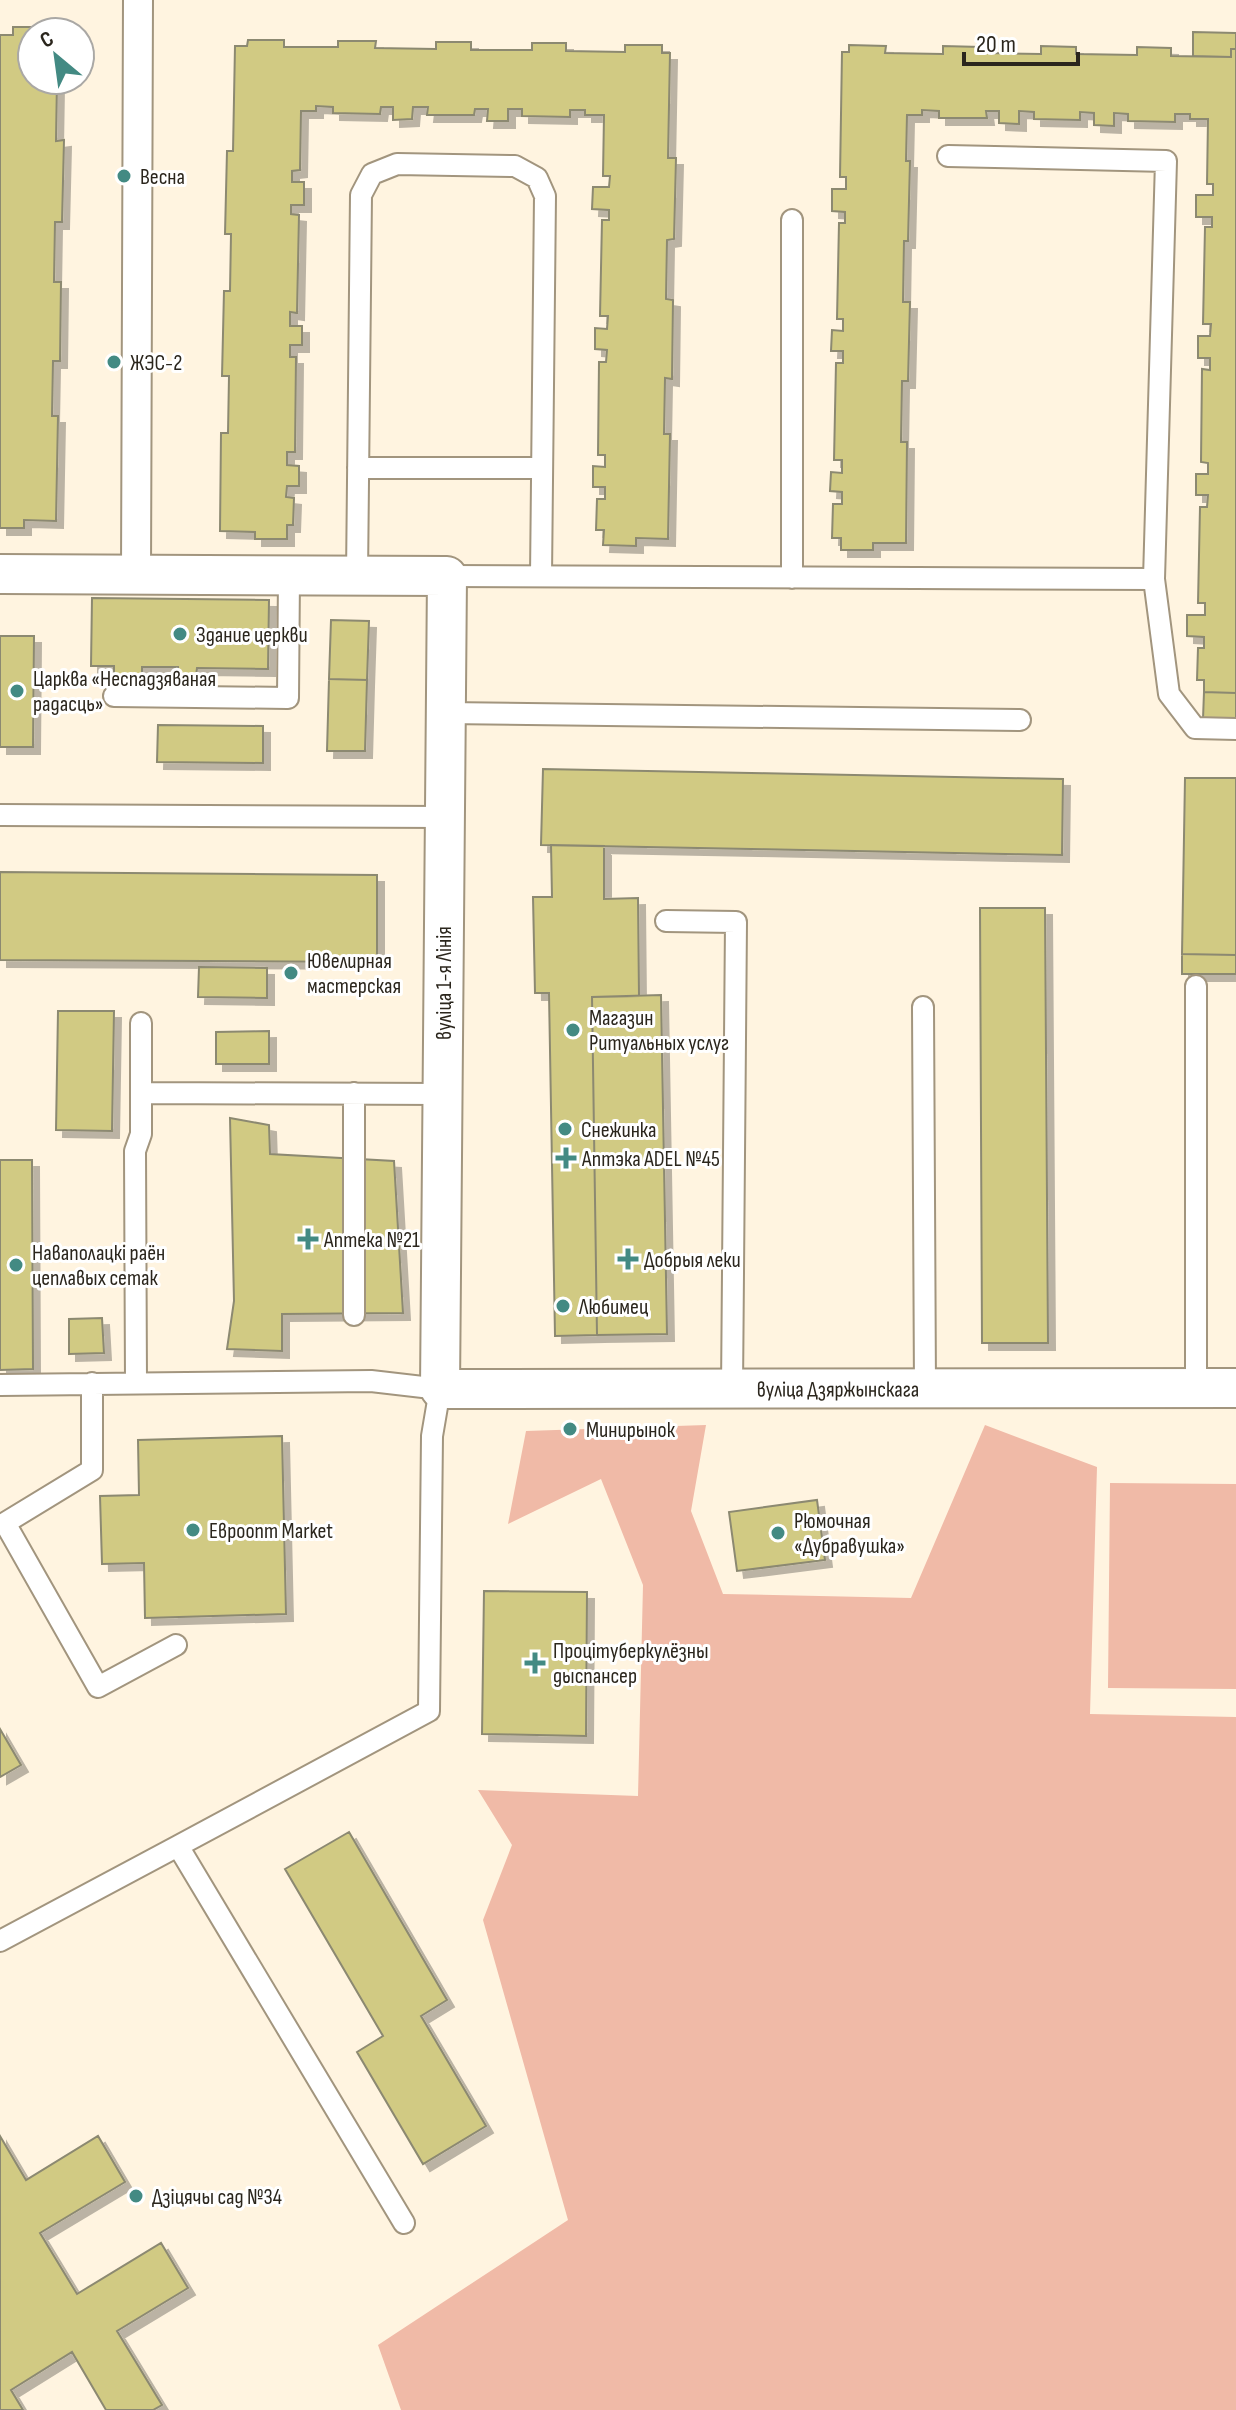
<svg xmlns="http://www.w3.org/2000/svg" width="1236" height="2410" viewBox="0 0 1236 2410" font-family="'Sofia Sans Condensed',sans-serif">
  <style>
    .green { fill: #f0baa7 }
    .building { fill: #d1ca83; stroke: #8c8971; stroke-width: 2; filter: url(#shadow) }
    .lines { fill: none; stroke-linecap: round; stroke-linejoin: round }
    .service-casing { stroke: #a2957e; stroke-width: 24 }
    .pedestrian-casing { stroke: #a2957e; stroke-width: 32 }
    .minor-casing { stroke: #a2957e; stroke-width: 42 }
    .service { stroke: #fff; stroke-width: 20 }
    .pedestrian { stroke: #fff; stroke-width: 28 }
    .minor { stroke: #fff; stroke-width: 38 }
    .poi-dot { fill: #438a83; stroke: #fff; stroke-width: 3 }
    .labels { text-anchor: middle; stroke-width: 6; stroke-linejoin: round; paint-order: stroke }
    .poi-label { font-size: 22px; fill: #2b261d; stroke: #fff; text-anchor: start }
    .street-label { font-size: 22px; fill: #2b261d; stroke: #fff }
  </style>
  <defs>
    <filter id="shadow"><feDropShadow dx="7" dy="7" stdDeviation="0" flood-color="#0004"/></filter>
  </defs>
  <rect width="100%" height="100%" fill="#fff4e0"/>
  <!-- green -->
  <path class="green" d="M706 1425 691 1511 723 1594 911 1598 985 1425 1097 1467 1090 1714 1236 1717V2410H401L378 2345 568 2220 483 1920 512 1845 478 1790 638 1796 643 1585 601 1479 508 1524 526 1431Z
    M1110 1483 1236 1484V1689L1108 1688Z"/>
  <!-- building -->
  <path class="building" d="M13 27H50V32H32V80H57L56 141 64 140 62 222H55L54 282H61L60 361H53L52 416H58L56 521 24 520V528H0V35H13Z
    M1193 32 1236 33V49H1231V57L1193 56Z
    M248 40H284V47H338V41H376L375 48 436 49V42H471V50H532V43H566V51L625 52V45H662V53H670L668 158H676L674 239 667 240 666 299 673 300 672 379 665 378 664 434H670L668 539 636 538V546L603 545 604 530H596L597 499H605V487H593V466L605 467V455H598L599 362H606L607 350 595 349V328L607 329 608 316H600L602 220H609V210L592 209 593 187H609L610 176H603L604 115H585V110H570V117L522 116V109H508V121H487L488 109H475L474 115H427L428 107H413L412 119 393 120V107H381L380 114 333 113V107L316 106V111H301L300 170 292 171V182H304V205H291V214L299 215 297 313 290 312V326H302V345H290V357H296L295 452H287V465L299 466V486H287L286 497 294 498 293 525H287V539H255V532L220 531 221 433H228L229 376H222L224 291H230L231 234H225L227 151H233L235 46H247Z
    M849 45 886 46 885 53 943 54V46L981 47V53L1041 54V46L1076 47V54L1137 55V47L1171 48V56L1231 57V49H1236V693L1204 692V680H1197L1198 648H1204V637L1187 636V615H1205V603H1198L1200 507H1207L1208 495H1196V474H1208V463L1201 462 1202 369 1210 370V358H1198V336H1210L1211 324H1203L1205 227H1212V217H1196V195H1213V184H1207L1208 119H1190V114H1175V122L1128 121V114L1114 113V126L1094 125V113L1080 112V120L1034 119V112L1019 111V124L999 123V111H986L987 118H939V111L922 110V115H907L906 161H910L908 241H904L903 302H910L908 381H902L901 442H907L906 543H873V550H841V538H832L833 504H842V492L830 491 831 472 842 473V460H834L836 363H843V351H831L832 330 843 331V319H837L839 223H845V212L832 211V189H846V177H840L842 52H849Z
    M92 598 269 600 268 669 197 668 196 676H178V667H142V679H114V666H91Z
    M331 620 369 621 367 680 329 679Z
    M0 636H34L33 747H0Z
    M329 679 367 680 365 751H327Z
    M1204 692 1236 693V719H1203Z
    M158 725 263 726V763L157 762Z
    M543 769 1063 779 1062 855 541 845Z
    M1185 778H1236V955L1182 954Z
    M551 845 604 846V899L638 898 639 996 592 997 597 1335 555 1336 549 993H535L533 897H552Z
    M0 872 377 875V962L0 960Z
    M980 908H1045L1048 1343H982Z
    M1182 954 1236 955V974H1182Z
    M199 967 267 968V998L198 997Z
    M661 995 667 1334 597 1335 592 997Z
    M58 1011H114L112 1131 56 1130Z
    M269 1031V1064H216V1032Z
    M230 1118 269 1125 270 1154 394 1161 403 1313 282 1314V1351L227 1349 234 1301Z
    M0 1160H32L33 1369 0 1370Z
    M102 1318 104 1353 69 1354V1319Z
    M282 1436 286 1614 145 1618 144 1563 102 1564 100 1496 139 1495 138 1440Z
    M817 1500 825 1560 737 1571 729 1512Z
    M484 1591 587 1592 586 1736 482 1734Z
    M0 1729 21 1765 0 1777Z
    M349 1832 447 2000 421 2016 486 2126 423 2164 357 2052 383 2036 285 1869Z
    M0 2136 26 2180 98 2136 125 2182 40 2233 77 2294 161 2243 188 2288 117 2331 162 2405 153 2410H106L72 2352 11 2390 23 2410H0Z"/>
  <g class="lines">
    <!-- service casing -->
    <g class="service-casing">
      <path id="service" d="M948 156 1166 161 1154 579
        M358 468H542
        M357 576 361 195 372 174 397 164 515 166 537 178 545 196 541 576
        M447 576 1154 579 1169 694 1195 728 1236 729
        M792 578V220
        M114 696 288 698 289 575
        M445 713 1020 720
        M0 815 445 817
        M666 921 736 922 732 1389
        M1196 986V1388
        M923 1007 925 1388
        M141 1093 443 1094
        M354 1315V1093
        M92 1383V1470L5 1523 98 1687 176 1645
        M136 1383 135 1151 141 1134V1023
        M0 1385 371 1381 440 1389 432 1436 429 1711 178 1846 404 2223
        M0 1941 178 1846"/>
    </g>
    <!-- pedestrian casing -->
    <g class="pedestrian-casing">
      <path id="pedestrian" d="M136 574 138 0"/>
    </g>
    <!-- minor casing -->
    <g class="minor-casing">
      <g id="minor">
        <path id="s1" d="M0 574 447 576 440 1389 1236 1388"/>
      </g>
    </g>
    <!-- service -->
    <use href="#service" class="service"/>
    <!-- pedestrian -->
    <use href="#pedestrian" class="pedestrian"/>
    <!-- minor -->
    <use href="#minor" class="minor"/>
  </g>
  <!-- markers -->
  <g class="poi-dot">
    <circle cx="124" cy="176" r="8"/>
    <circle cx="114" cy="362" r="8"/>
    <circle cx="180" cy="634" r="8"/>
    <circle cx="17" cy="691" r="8"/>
    <circle cx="291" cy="973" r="8"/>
    <circle cx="573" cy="1030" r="8"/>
    <circle cx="565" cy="1129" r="8"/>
    <path d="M562 1146h8v8h8v8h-8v8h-8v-8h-8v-8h8z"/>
    <path d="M304 1227h8v8h8v8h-8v8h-8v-8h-8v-8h8z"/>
    <path d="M624 1247h8v8h8v8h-8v8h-8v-8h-8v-8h8z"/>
    <circle cx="16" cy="1265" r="8"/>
    <circle cx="563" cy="1306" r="8"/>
    <circle cx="570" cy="1429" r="8"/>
    <circle cx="193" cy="1530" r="8"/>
    <circle cx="778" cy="1533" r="8"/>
    <path d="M531 1651h8v8h8v8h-8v8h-8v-8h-8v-8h8z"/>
    <circle cx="136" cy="2196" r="8"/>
  </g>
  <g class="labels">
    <!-- poi labels -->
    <g class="poi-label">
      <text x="140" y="184">Весна</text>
      <text x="130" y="370">ЖЭС-2</text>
      <text x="196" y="642">Здание церкви</text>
      <text x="33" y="686">Царква «Неспадзяваная<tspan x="33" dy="25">радасць»</tspan></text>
      <text x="307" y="968">Ювелирная<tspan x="307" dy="25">мастерская</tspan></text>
      <text x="589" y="1025">Магазин<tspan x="589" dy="25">Ритуальных услуг</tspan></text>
      <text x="581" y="1137">Снежинка</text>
      <text x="582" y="1166">Аптэка ADEL №45</text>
      <text x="324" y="1247">Аптека №21</text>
      <text x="32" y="1260">Наваполацкі раён<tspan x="32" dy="25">цеплавых сетак</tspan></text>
      <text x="644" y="1267">Добрыя леки</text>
      <text x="579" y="1314">Любимец</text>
      <text x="586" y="1437">Минирынок</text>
      <text x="794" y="1528">Рюмочная<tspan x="794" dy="25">«Дубравушка»</tspan></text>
      <text x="209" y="1538">Евроопт Market</text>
      <text x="553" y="1658">Процітуберкулёзны<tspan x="553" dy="25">дыспансер</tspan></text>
      <text x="152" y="2204">Дзіцячы сад №34</text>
    </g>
    <!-- street labels -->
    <g class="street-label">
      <text transform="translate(443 983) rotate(-90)" y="8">вуліца 1-я Лінія</text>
      <text dy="8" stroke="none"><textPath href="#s1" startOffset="1658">вуліца Дзяржынскага</textPath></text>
    </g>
  </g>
  <!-- north arrow -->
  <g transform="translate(56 56) rotate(331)"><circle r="38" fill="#ffffff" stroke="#aaa8a5" stroke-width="2"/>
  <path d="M0-6L14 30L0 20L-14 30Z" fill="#438a83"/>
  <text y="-12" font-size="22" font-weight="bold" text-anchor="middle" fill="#2b261d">С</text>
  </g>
  <!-- scale -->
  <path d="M964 52v12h114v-12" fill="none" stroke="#2b261d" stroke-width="4"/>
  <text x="976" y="52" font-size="24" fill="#2b261d" stroke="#ffffff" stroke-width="6" paint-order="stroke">20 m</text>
</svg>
